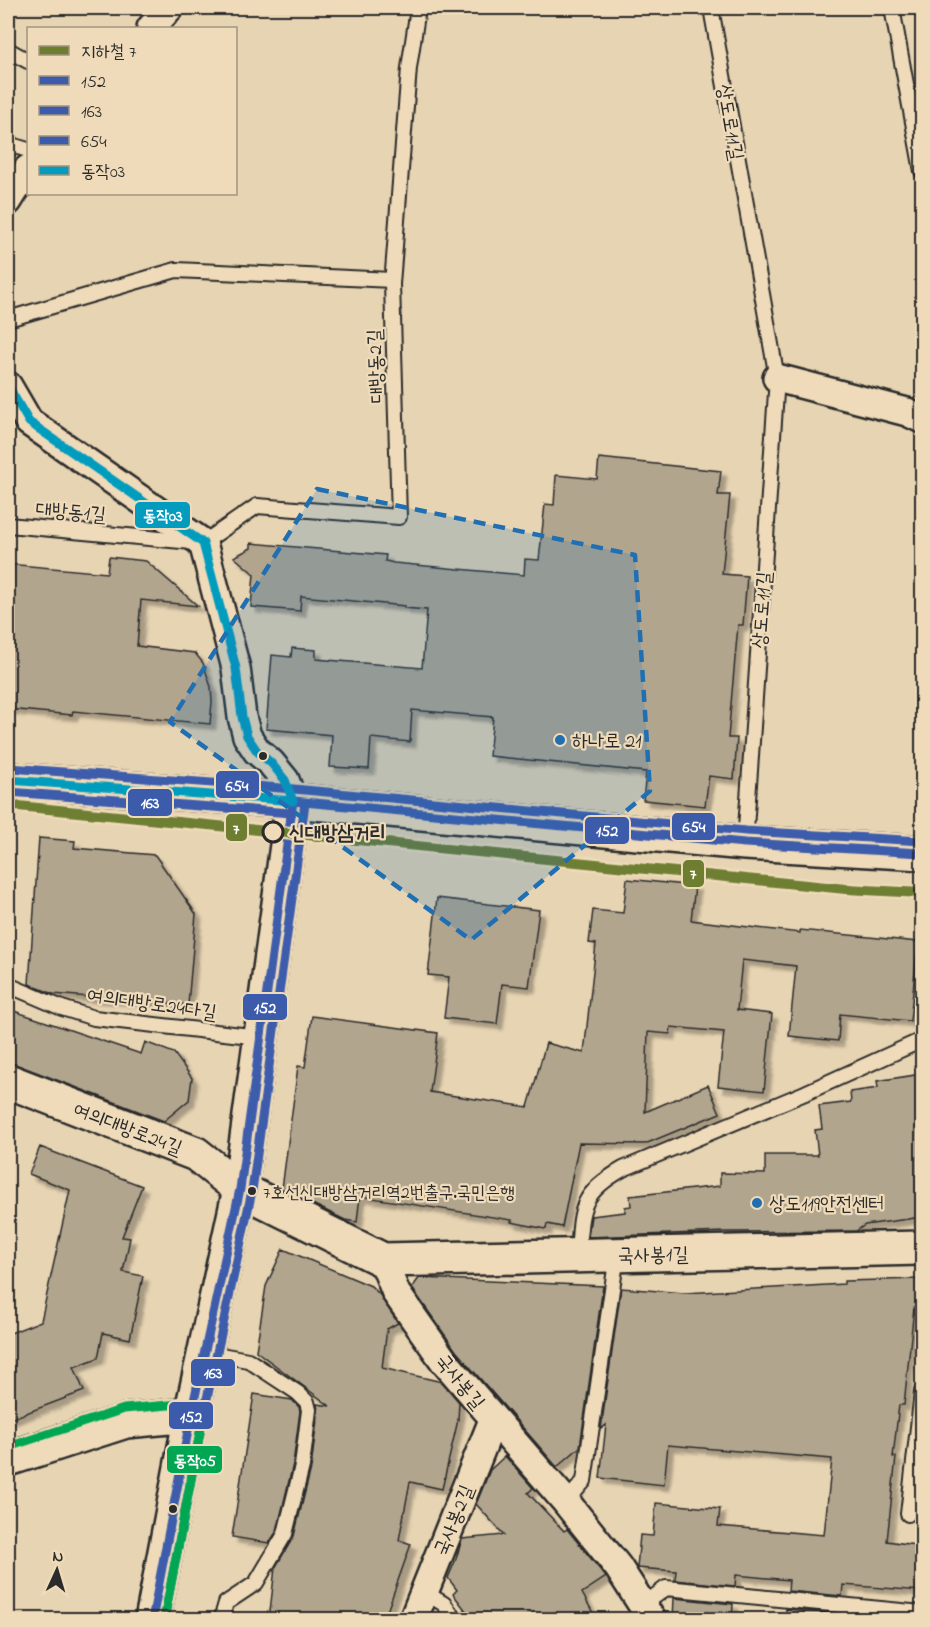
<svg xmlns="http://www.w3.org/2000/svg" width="930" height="1627" viewBox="0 0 930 1627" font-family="'Indie Flower','Poor Story',sans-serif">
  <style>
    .building { fill: #b2a58e; stroke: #2b2b2b; stroke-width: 1.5; filter: url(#shadow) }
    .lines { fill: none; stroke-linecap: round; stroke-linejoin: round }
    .lane-casing { stroke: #2b2b2b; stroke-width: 18 }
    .street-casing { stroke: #2b2b2b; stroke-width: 32 }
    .secondary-casing { stroke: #2b2b2b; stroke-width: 38 }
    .primary-casing { stroke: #2b2b2b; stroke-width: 38 }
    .lane { stroke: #efdbb9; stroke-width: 14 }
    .street { stroke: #efdbb9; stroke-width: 27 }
    .secondary { stroke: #efdbb9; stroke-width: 33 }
    .primary { stroke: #efdbb9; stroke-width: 33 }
    .bus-1-casing { stroke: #efdbb9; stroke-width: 14 }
    .bus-2-casing { stroke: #efdbb9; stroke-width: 14 }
    .bus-3-casing { stroke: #efdbb9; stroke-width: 14 }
    .bus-4-casing { stroke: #efdbb9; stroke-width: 14 }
    .bus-5-casing { stroke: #efdbb9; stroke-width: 14 }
    .bus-1 { stroke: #3d5bab; stroke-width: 9 }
    .bus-2 { stroke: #3d5bab; stroke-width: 9 }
    .bus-3 { stroke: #3d5bab; stroke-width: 9 }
    .bus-4 { stroke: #049cbe; stroke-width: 9 }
    .bus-5 { stroke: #00a651; stroke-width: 9 }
    .metro-1-casing { stroke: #efdbb9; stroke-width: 15 }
    .metro-1 { stroke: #6e7e31; stroke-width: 10 }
    .marked { fill: #1f6fb2; fill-opacity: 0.2; stroke: #1f6fb2; stroke-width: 4.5; stroke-dasharray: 12 8; stroke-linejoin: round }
    .poi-dot { fill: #1f6fb2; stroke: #efdbb9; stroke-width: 2 }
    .bus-dot { fill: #2b2b2b; stroke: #efdbb9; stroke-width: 2 }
    .stop-dot { fill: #efdbb9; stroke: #2b2b2b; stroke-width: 3 }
    .labels { text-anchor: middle; stroke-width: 4.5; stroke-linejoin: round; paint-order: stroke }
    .bus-label { font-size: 18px; fill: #2b2b2b; stroke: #efdbb9; text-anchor: start }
    .street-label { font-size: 20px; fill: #2b2b2b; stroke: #efdbb9 }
    .poi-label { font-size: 20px; fill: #2b2b2b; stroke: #efdbb9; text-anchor: start }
    .stop-label { font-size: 20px; font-weight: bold; fill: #2b2b2b; stroke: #efdbb9; text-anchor: start }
    .line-badge { stroke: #efdbb9; stroke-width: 2 }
    .badge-label { font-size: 16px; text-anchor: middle; font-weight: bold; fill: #fff }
  </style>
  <defs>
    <filter id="shadow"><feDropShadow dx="5.5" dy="5.5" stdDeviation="1.5" flood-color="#0004"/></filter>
  </defs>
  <rect width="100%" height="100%" fill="#e7d4b3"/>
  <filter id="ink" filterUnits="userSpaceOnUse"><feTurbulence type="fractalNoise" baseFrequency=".0167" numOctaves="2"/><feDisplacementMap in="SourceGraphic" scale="12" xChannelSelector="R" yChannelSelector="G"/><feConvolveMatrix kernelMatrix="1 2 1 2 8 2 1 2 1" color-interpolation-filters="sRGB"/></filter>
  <g filter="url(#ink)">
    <!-- building -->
    <path class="building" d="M599 458 721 471 718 495H730L722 574 747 576 743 625H738L728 738H737L734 779 709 776 705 806 643 800 646 772 489 756 493 717 412 710 410 742 371 738 369 769 330 767 332 735 266 729 272 655 291 657 292 648 316 650V659L422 668 427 610 404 608 405 606 301 596 300 611 251 607 254 574 234 557 251 548V543L386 555 385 561 394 563 524 575 525 559 539 560 545 504 554 505 556 475 597 479Z
      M109 557 146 561 198 606 141 600 137 646 195 653 203 663 211 687 212 702 210 724 73 711 72 715 8 709V564L107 573Z
      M39 838 75 841 74 848 155 855 196 914 188 1005 53 994 29 984Z
      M627 879 695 886 691 920 800 933V930L918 942 910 1021 840 1014 838 1041 789 1036 796 966 742 960 737 1010 772 1014 764 1091 718 1086 724 1032 671 1027 670 1034 648 1032 645 1112 708 1085 720 1113 645 1144 579 1143 562 1227 547 1224 546 1229 511 1222 512 1220 360 1196 357 1222 345 1220 282 1189 298 1066 305 1067 312 1016 438 1033 430 1092 528 1107 546 1043 584 1053 596 944 589 943 593 910 623 913Z
      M437 898 539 910 529 987 502 984 497 1024 444 1018 449 977 428 975Z
      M8 1009 141 1054 145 1042 174 1053 192 1078 189 1100 164 1121 15 1064 8 1063Z
      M922 1074V1217L865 1225 856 1231 725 1232 588 1237 591 1216 625 1212V1207L631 1206 630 1196 720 1186V1173L765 1174V1155H818L815 1130 822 1129 819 1106 851 1102 850 1092 878 1088 877 1081Z
      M40 1147 142 1186 122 1237 130 1238 123 1272 143 1276 130 1339 103 1333 98 1358 74 1367 84 1391 8 1420V1334L41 1321 70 1190 29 1174Z
      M283 1249 371 1286 380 1295 398 1323 387 1329 382 1368 442 1382 459 1402 458 1420 442 1489 410 1482 399 1540 411 1544 384 1620H269L275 1568 294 1536 311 1468 318 1411 317 1404 330 1406 256 1351 266 1286Z
      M419 1278 603 1286 580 1447 557 1467 456 1351 412 1288Z
      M922 1279V1307H914L904 1405H899L893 1457H896L887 1541 922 1546V1591L843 1585 842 1596 788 1591 789 1580 736 1575 735 1586 675 1580 676 1571 637 1568 640 1535 653 1536 656 1503 720 1509 718 1526 824 1535 832 1459 668 1445 664 1485 600 1478 606 1425 601 1429 621 1288 685 1293 844 1284V1281Z
      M254 1394 292 1400 299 1407 300 1411 293 1464 277 1531 269 1543 232 1537Z
      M505 1456 533 1488 528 1493 564 1531 567 1529 606 1577 582 1593 597 1620H473L453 1594 457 1590 448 1578 456 1559 462 1539 504 1535 476 1504 490 1470Z
      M674 1598 733 1604 732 1620H673Z
      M786 1609 840 1614V1620H785Z"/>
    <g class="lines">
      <!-- lane casing -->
      <g class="lane-casing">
        <path id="lane" d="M711 8 777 378 745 843
          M892 8 922 171
          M8 50 28 61
          M8 144 28 150
          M8 319 176 270 392 280
          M8 525 203 543 257 506 399 517 392 284 409 68 418 8
          M8 985 62 1008 94 1018 259 1037
          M578 1256C581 1209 579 1194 623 1169L805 1093 922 1040
          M204 1352 248 1360 298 1393 307 1402 309 1410 302 1466 285 1534 256 1583 226 1603 221 1620
          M566 1502 584 1481 617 1255
          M908 1514 922 1392
          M424 1592 444 1604 455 1620
          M643 1605 666 1588 922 1613"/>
      </g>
      <!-- street casing -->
      <g class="street-casing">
        <path id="street" d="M151 28 169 8
          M8 201 28 169
          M777 378 907 412 922 419
          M8 386 29 422 203 543 236 668 242 717 247 736 257 751 271 763 285 780 293 801
          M383 1260 396 1293 444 1361 566 1502 618 1567 652 1620
          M413 1620 493 1420"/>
      </g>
      <!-- secondary casing -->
      <g class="secondary-casing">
        <path id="secondary" d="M8 1081 196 1154 240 1189 383 1260 922 1248
          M8 1459 126 1421 191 1415
          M152 1620 191 1415 240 1189 293 801"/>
      </g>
      <!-- primary casing -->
      <g class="primary-casing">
        <path id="primary" d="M8 780 293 801 745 843 922 853"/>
      </g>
      <!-- lane -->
      <use href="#lane" class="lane"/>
      <!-- street -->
      <use href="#street" class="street"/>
      <!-- secondary -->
      <use href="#secondary" class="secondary"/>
      <!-- primary -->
      <use href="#primary" class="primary"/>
      <!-- bus-1 casing -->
      <g class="bus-1-casing">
        <path id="bus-1" d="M293 801 745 843 922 853
          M152 1620 191 1415 240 1189 293 801"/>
      </g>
      <!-- bus-2 casing -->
      <g class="bus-2-casing">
        <path id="bus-2" d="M8 792 292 813
          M164 1620 203 1417 252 1191 305 803"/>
      </g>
      <!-- bus-3 casing -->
      <g class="bus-3-casing">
        <path id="bus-3" d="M9 768 294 789 746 831 922 841"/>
      </g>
      <!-- bus-4 casing -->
      <g class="bus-4-casing">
        <path id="bus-4" d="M8 386 29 422 203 543 236 668 242 717 247 736 257 751 271 763 285 780 293 801 8 780"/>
      </g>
      <!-- bus-5 casing -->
      <g class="bus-5-casing">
        <path id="bus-5" d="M8 1447 124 1409 191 1403 200 1407 203 1417 164 1620"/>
      </g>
      <!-- bus-1 -->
      <use href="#bus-1" class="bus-1"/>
      <!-- bus-2 -->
      <use href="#bus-2" class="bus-2"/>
      <!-- bus-3 -->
      <use href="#bus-3" class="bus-3"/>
      <!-- bus-4 -->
      <use href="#bus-4" class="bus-4"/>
      <!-- bus-5 -->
      <use href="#bus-5" class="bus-5"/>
      <!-- metro-1 casing -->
      <g class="metro-1-casing">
        <path id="metro-1" d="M8 805 846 889 922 893"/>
      </g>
      <!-- metro-1 -->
      <use href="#metro-1" class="metro-1"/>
    </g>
  </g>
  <!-- marked area -->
  <path class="marked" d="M317 489 635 555 650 791 471 940 170 722Z"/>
  <!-- markers -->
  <g class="poi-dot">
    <circle cx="560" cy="740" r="6"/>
    <circle cx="757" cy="1203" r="6"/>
  </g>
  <g class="bus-dot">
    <circle cx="263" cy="756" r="5"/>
    <circle cx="252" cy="1191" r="5"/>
    <circle cx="173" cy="1509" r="5"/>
  </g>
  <circle class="stop-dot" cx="273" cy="832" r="10"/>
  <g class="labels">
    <!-- bus labels -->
    <g class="bus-label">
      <text x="263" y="1198">7호선신대방삼거리역2번출구.국민은행</text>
    </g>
    <!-- street labels -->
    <g class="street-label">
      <text transform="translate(731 122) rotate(80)" y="7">상도로11길</text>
      <text transform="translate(375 366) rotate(-92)" y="7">대방동2길</text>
      <text transform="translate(71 511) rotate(5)" y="7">대방동1길</text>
      <text transform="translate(761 610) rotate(-86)" y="7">상도로11길</text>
      <text transform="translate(152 1003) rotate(8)" y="7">여의대방로24다길</text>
      <text transform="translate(128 1128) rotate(21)" y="7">여의대방로24길</text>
      <text transform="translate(653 1254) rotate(-1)" y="7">국사봉1길</text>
      <text transform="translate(461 1381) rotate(51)" y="7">국사봉길</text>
      <text transform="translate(453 1520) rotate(-68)" y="7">국사봉2길</text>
    </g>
    <!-- poi labels -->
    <g class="poi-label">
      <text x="572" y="747">하나로 21</text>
      <text x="769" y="1210">상도119안전센터</text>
    </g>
    <!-- stop labels -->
    <g class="stop-label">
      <text x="289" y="839">신대방삼거리</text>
    </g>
  </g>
  <g class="line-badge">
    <rect x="134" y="501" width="57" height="28" rx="6" fill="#049cbe"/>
    <rect x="215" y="770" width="45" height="29" rx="6" fill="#3d5bab"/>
    <rect x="127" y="788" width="46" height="29" rx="6" fill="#3d5bab"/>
    <rect x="671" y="812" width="45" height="29" rx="6" fill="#3d5bab"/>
    <rect x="225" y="813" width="23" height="29" rx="6" fill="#6e7e31"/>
    <rect x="584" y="816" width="46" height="29" rx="6" fill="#3d5bab"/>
    <rect x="682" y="859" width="23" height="29" rx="6" fill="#6e7e31"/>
    <rect x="242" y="993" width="46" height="28" rx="6" fill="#3d5bab"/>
    <rect x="190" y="1358" width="46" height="29" rx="6" fill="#3d5bab"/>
    <rect x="168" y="1401" width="46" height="29" rx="6" fill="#3d5bab"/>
    <rect x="166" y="1445" width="57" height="29" rx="6" fill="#00a651"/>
  </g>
  <g class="badge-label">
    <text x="163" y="521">동작03</text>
    <text x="237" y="791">654</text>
    <text x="150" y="808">163</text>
    <text x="694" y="832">654</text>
    <text x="236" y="834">7</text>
    <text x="607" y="836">152</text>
    <text x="693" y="879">7</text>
    <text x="265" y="1013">152</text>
    <text x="213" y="1378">163</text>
    <text x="191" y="1422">152</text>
    <text x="195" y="1466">동작05</text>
  </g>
  <!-- margin -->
  <rect width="930" height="1627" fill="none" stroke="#efdbb9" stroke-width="30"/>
  <rect x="15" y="15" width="900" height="1597" fill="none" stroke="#2b2b2b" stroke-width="2" filter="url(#ink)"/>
  <!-- legend -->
  <rect x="27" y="27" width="210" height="168" fill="#efdbb9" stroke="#a19580" stroke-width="1.5"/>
  <rect x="39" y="46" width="30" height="9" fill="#6e7e31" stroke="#a19580" stroke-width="1.5"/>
  <text x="81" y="57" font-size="18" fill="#2b2b2b">지하철 7</text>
  <rect x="39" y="76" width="30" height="9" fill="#3d5bab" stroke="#a19580" stroke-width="1.5"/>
  <text x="81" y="87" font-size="18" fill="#2b2b2b">152</text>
  <rect x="39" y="106" width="30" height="9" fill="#3d5bab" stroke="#a19580" stroke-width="1.5"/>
  <text x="81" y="117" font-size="18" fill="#2b2b2b">163</text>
  <rect x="39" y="136" width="30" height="9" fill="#3d5bab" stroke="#a19580" stroke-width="1.5"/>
  <text x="81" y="147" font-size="18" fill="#2b2b2b">654</text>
  <rect x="39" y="166" width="30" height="9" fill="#049cbe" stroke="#a19580" stroke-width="1.5"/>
  <text x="81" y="177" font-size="18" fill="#2b2b2b">동작03</text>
  <!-- north arrow -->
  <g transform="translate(57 1570) rotate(4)" stroke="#efdbb9" stroke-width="4.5" paint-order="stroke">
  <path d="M0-4.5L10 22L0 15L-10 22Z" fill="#2b2b2b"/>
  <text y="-9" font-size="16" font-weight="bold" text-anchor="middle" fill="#2b2b2b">N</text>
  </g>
</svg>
